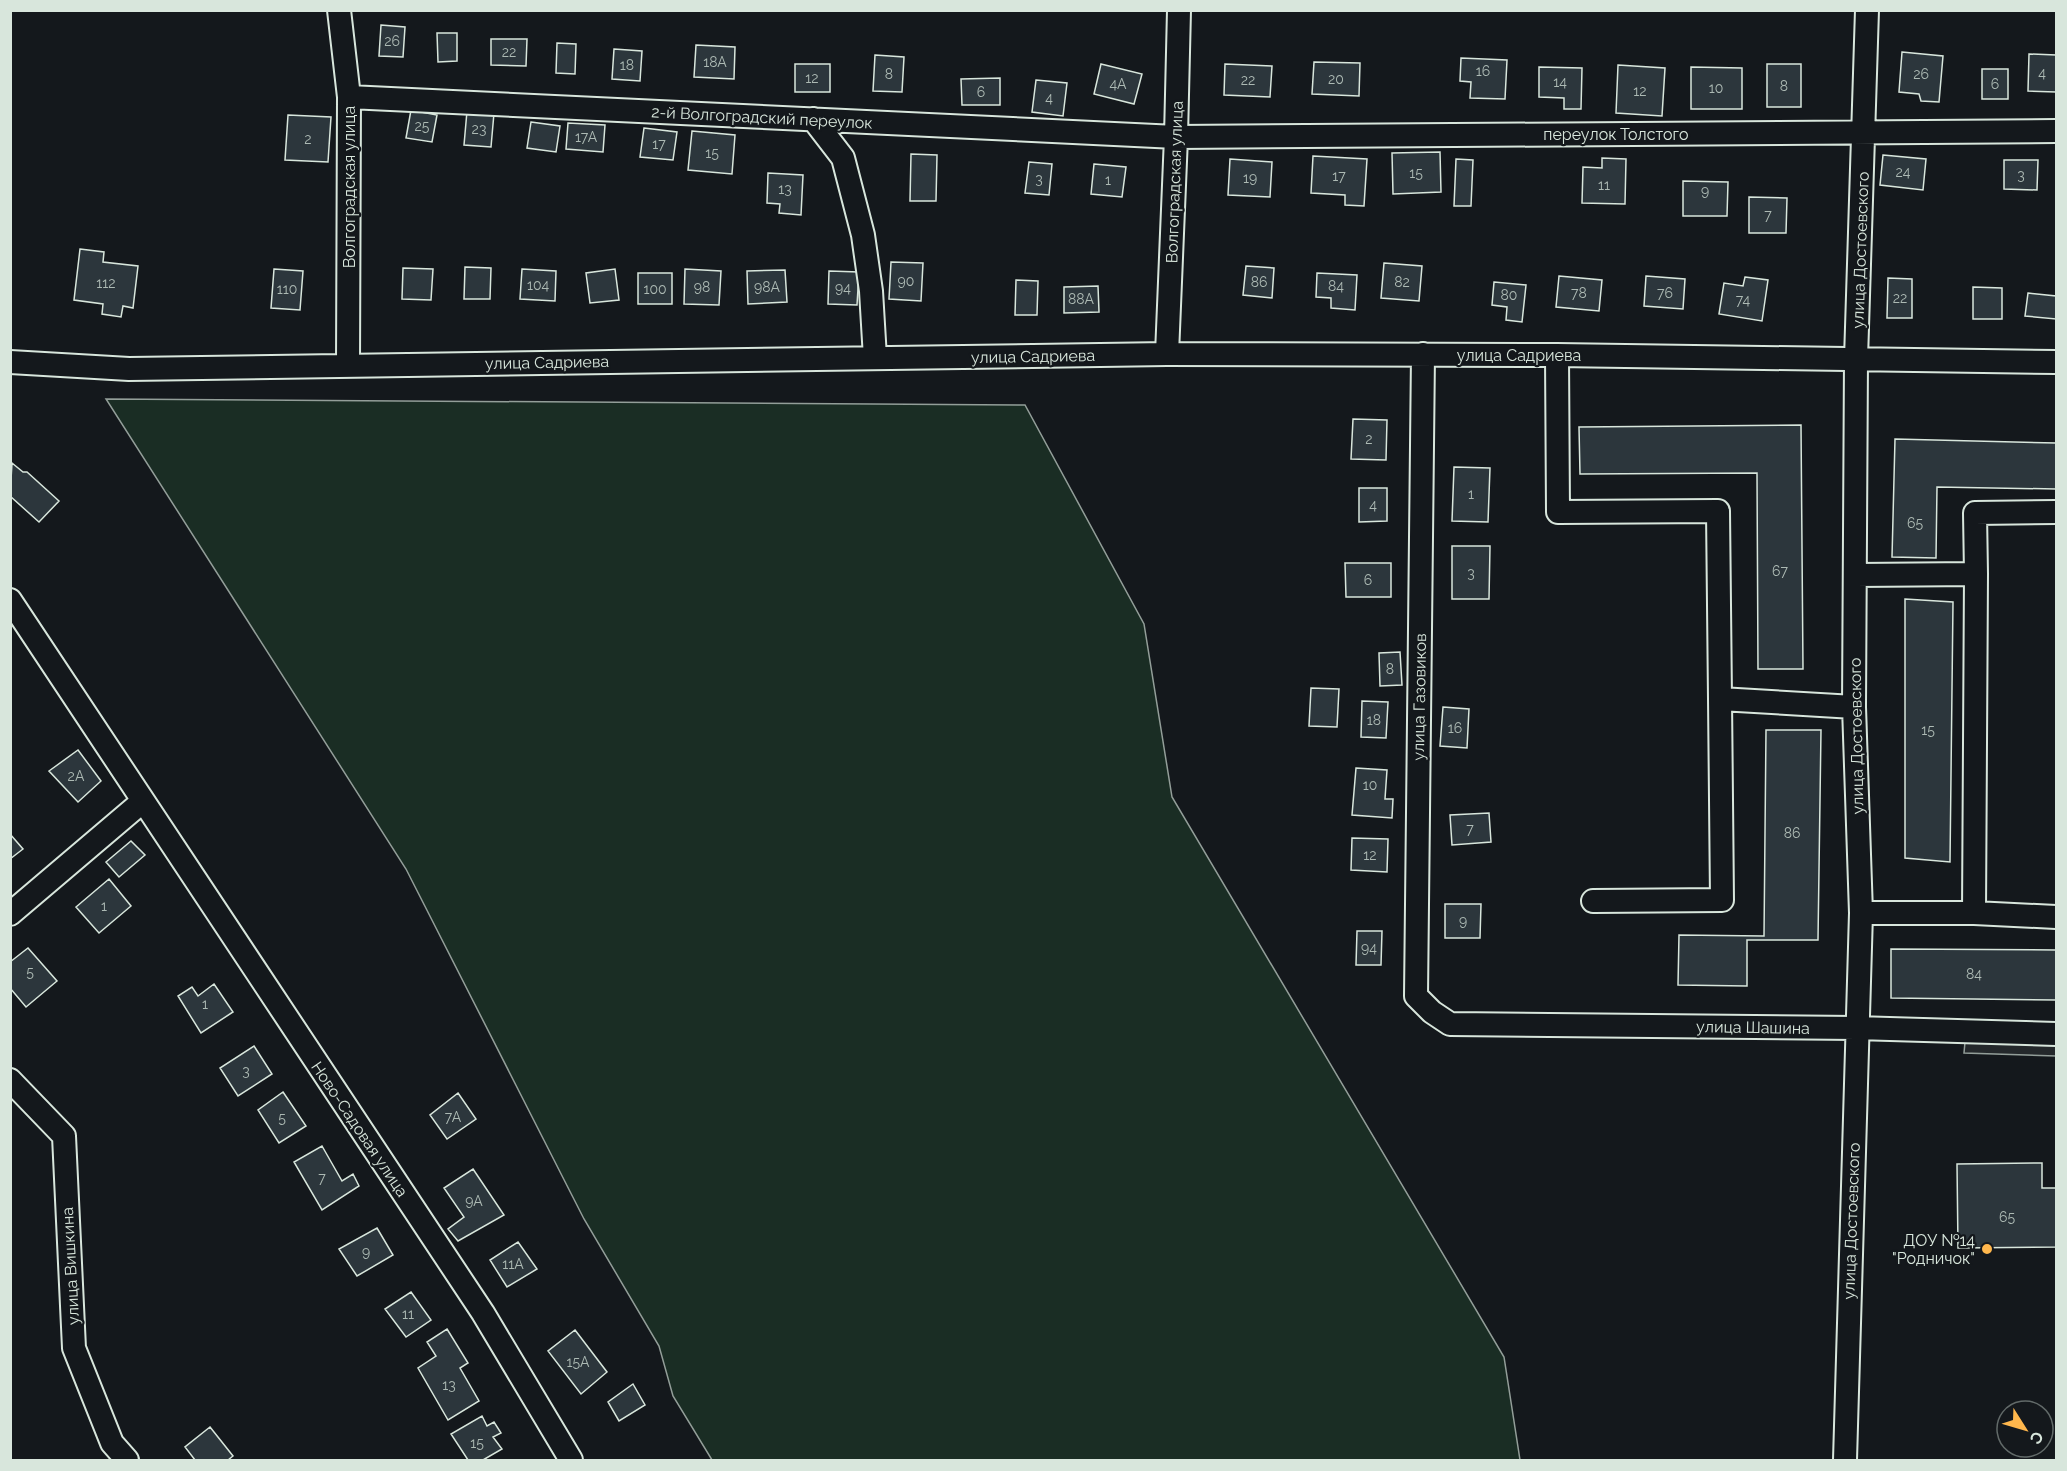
<svg xmlns="http://www.w3.org/2000/svg" width="2067" height="1471" viewBox="0 0 2067 1471" font-family="Raleway,sans-serif">
  <style>
    .green { fill: #1a2d24; stroke: #939e99; stroke-width: 1.5 }
    .parking { fill: #24282b; stroke: #939e99; stroke-width: 1.5 }
    .building { fill: #2c363c; stroke: #d8e6dc; stroke-width: 1.5 }
    .lines { fill: none; stroke-linecap: round; stroke-linejoin: round }
    .minor-casing { stroke: #d8e6dc; stroke-width: 26 }
    .minor { stroke: #14181c; stroke-width: 22 }
    .poi-dot { fill: #ffb74d; stroke: #14181c; stroke-width: 2 }
    .labels { text-anchor: middle; stroke-width: 4.5; stroke-linejoin: round; paint-order: stroke }
    .number-label { font-size: 14px; fill: #adbab4 }
    .street-label { font-size: 16px; fill: #d8e6dc; stroke: #14181c }
    .poi-label { font-size: 16px; fill: #d8e6dc; stroke: #14181c; text-anchor: end }
  </style>
  <rect width="100%" height="100%" fill="#14181c"/>
  <!-- green -->
  <path class="green" d="M106 399 1025 405 1144 624 1172 797 1504 1357 1520 1460H712L673 1396 659 1346 584 1219 406 869Z"/>
  <!-- parking -->
  <path class="parking" d="M1965 1042 2056 1044V1056L1964 1053Z"/>
  <!-- building -->
  <path class="building" d="M381 25 405 27 403 57 379 56Z
    M437 33H457V61L438 62Z
    M491 39H527L526 66 491 65Z
    M557 43 576 44 575 74 556 73Z
    M696 45 735 47 734 79 694 77Z
    M614 49 642 51 640 81 612 79Z
    M1902 52 1943 56 1939 102 1921 101 1919 94 1899 92Z
    M2029 54 2056 55V92L2028 91Z
    M875 55 904 57 902 92 873 91Z
    M1461 58 1507 60 1505 99 1470 98 1471 82 1460 81Z
    M1314 62 1360 63 1359 96 1312 94Z
    M795 64H830V92H795Z
    M1101 64 1142 74 1134 104 1094 94Z
    M1225 64 1272 66 1270 97 1224 95Z
    M1767 64H1801V107H1767Z
    M1618 65 1665 68 1662 116 1616 113Z
    M1539 67 1582 68 1581 109H1564V98L1539 97Z
    M1691 67 1742 68V109H1691Z
    M1982 69H2008V99H1982Z
    M1000 78V105H962L961 79Z
    M1036 80 1067 83 1063 116 1032 112Z
    M411 110 437 115 432 142 406 138Z
    M467 111 494 113 491 147 464 145Z
    M288 115 331 117 328 162 285 160Z
    M531 122 560 126 556 152 527 148Z
    M568 123 605 125 603 152 566 149Z
    M644 128 677 132 673 160 640 157Z
    M692 131 735 135 732 174 688 170Z
    M1440 152 1441 192 1393 194 1392 153Z
    M911 154 937 155 936 201H910Z
    M1883 155 1926 159 1923 190 1880 185Z
    M1313 156 1367 159 1364 206 1345 205V195L1311 193Z
    M1602 158 1626 159 1625 204 1582 203 1583 167 1602 168Z
    M1230 159 1272 162 1270 197 1228 195Z
    M1456 159 1473 160 1471 206H1454Z
    M2004 160H2038L2037 190 2004 189Z
    M1029 162 1052 164 1049 195 1025 193Z
    M1094 164 1126 167 1122 197 1091 194Z
    M768 173 803 175 801 215 779 213 780 204 767 203Z
    M1683 181 1728 182 1727 216H1683Z
    M1749 197 1787 198 1786 233H1749Z
    M80 249 104 252 103 262 138 266 133 308 123 306 121 317 102 314 103 304 74 300Z
    M891 262 923 263 921 301 889 299Z
    M1384 263 1422 266 1419 301 1381 298Z
    M1246 266 1274 268 1272 298 1243 295Z
    M465 267 491 268 490 299H464Z
    M403 268 433 269 431 300 402 299Z
    M274 269 303 271 300 310 271 308Z
    M522 269 556 271 555 301 520 299Z
    M615 269 619 300 590 303 586 273Z
    M685 269 721 271 719 305 684 304Z
    M785 270 787 302 748 304 747 271Z
    M829 271 859 272 857 305 828 304Z
    M638 273H672V304H638Z
    M1317 273 1357 275 1355 310 1331 308V298L1316 297Z
    M1559 276 1602 280 1599 311 1556 307Z
    M1646 276 1685 279 1683 309 1644 306Z
    M1745 277 1768 280 1762 321 1719 314 1724 283 1743 286Z
    M1888 278 1912 279V318H1887Z
    M1016 280 1038 281 1037 315H1015Z
    M1494 282 1526 285 1522 322 1506 320 1507 307 1492 305Z
    M1098 286 1099 312 1064 313V287Z
    M1973 287 2002 288V319H1973Z
    M2028 293 2056 296V319L2025 316Z
    M1353 419 1387 420 1386 460 1351 459Z
    M1801 425 1803 669H1758L1757 473 1580 474 1579 427Z
    M1895 439 2056 443V489L1937 487 1936 558 1892 557Z
    M12 463 23 472H27L59 501 39 522 10 496Z
    M1454 467 1490 468 1488 522 1452 521Z
    M1359 488H1387V521L1359 522Z
    M1452 546H1490L1489 599H1452Z
    M1345 563H1391V597H1346Z
    M1905 599 1953 602 1950 862 1905 858Z
    M1400 652 1402 685 1380 686 1379 653Z
    M1311 688 1339 689 1337 727 1309 726Z
    M1362 701 1388 702 1386 738 1361 737Z
    M1443 707 1469 709 1467 748 1440 746Z
    M1766 730H1821L1818 940H1747V986L1678 985 1679 935 1764 936Z
    M78 750 101 781 78 802 49 771Z
    M1356 768 1387 770 1385 799H1393L1392 818 1352 815Z
    M1489 813 1491 842 1452 845 1450 815Z
    M10 834 23 849 10 859Z
    M1352 838 1388 839 1387 872 1351 870Z
    M131 841 145 855 119 877 106 862Z
    M109 879 131 906 99 933 76 907Z
    M1445 904H1481L1480 938H1445Z
    M1357 931H1382L1381 965H1356Z
    M28 948 57 981 26 1007 10 988V962Z
    M1891 949 2056 950V1000L1891 998Z
    M214 984 233 1012 201 1033 178 996 192 987 198 996Z
    M254 1046 272 1074 238 1096 220 1068Z
    M283 1092 306 1126 279 1143 258 1110Z
    M458 1093 476 1119 447 1139 430 1115Z
    M322 1146 342 1181 353 1174 359 1186 322 1210 294 1162Z
    M2042 1163V1188H2056V1247L1958 1248 1957 1164Z
    M473 1169 504 1215 458 1241 448 1229 464 1217 444 1188Z
    M377 1228 393 1255 357 1276 339 1249Z
    M518 1242 537 1269 507 1287 490 1260Z
    M411 1292 431 1320 406 1337 385 1309Z
    M447 1329 468 1363 460 1368 479 1401 448 1420 418 1368 436 1356 427 1342Z
    M575 1330 607 1372 581 1394 548 1351Z
    M633 1384 645 1405 619 1421 608 1402Z
    M482 1416 487 1426 494 1422 501 1433 493 1437 502 1449 483 1460H468L451 1434Z
    M210 1427 233 1456 228 1460H195L185 1447Z"/>
  <g class="lines">
    <!-- minor casing -->
    <g class="minor-casing">
      <path id="minor" d="M339 10 349 97 348 365
        M349 97 1176 137 2056 131
        M813 119 843 158 863 235 871 291 875 358
        M1167 354 1176 137 1179 10
        M1423 354 1416 996 1432 1012 1450 1024 1856 1028 2056 1034
        M1557 355 1558 512 1718 511 1720 699 1854 707
        M10 362 129 369 1167 354 1557 355 2056 362
        M1976 574 1974 913 2056 917
        M1856 575 1976 574 1975 513 2056 512
        M10 600 483 1313 571 1460
        M1593 901 1722 900 1720 699
        M1861 913H1974
        M10 914 143 801
        M10 1080 64 1136 74 1348 112 1443 127 1460
        M1845 1460 1861 913 1854 707 1856 359 1867 10"/>
    </g>
    <!-- minor -->
    <use href="#minor" class="minor"/>
  </g>
  <!-- markers -->
  <circle class="poi-dot" cx="1987" cy="1249" r="6"/>
  <g class="labels">
    <!-- number labels -->
    <g class="number-label">
      <text x="392" y="46">26</text>
      <text x="509" y="57">22</text>
      <text x="715" y="67">18А</text>
      <text x="627" y="70">18</text>
      <text x="1483" y="76">16</text>
      <text x="2042" y="78">4</text>
      <text x="889" y="79">8</text>
      <text x="1921" y="79">26</text>
      <text x="812" y="83">12</text>
      <text x="1336" y="84">20</text>
      <text x="1248" y="85">22</text>
      <text x="1560" y="87">14</text>
      <text x="1118" y="89">4А</text>
      <text x="1995" y="89">6</text>
      <text x="1784" y="91">8</text>
      <text x="1716" y="93">10</text>
      <text x="1640" y="96">12</text>
      <text x="981" y="97">6</text>
      <text x="1049" y="103">4</text>
      <text x="422" y="131">25</text>
      <text x="479" y="134">23</text>
      <text x="586" y="142">17А</text>
      <text x="308" y="144">2</text>
      <text x="659" y="149">17</text>
      <text x="712" y="158">15</text>
      <text x="1903" y="177">24</text>
      <text x="1416" y="178">15</text>
      <text x="2021" y="180">3</text>
      <text x="1339" y="181">17</text>
      <text x="1250" y="183">19</text>
      <text x="1039" y="184">3</text>
      <text x="1108" y="185">1</text>
      <text x="1604" y="190">11</text>
      <text x="785" y="194">13</text>
      <text x="1705" y="196">9</text>
      <text x="1768" y="220">7</text>
      <text x="906" y="286">90</text>
      <text x="1259" y="287">86</text>
      <text x="1402" y="287">82</text>
      <text x="106" y="288">112</text>
      <text x="538" y="290">104</text>
      <text x="1336" y="291">84</text>
      <text x="702" y="292">98</text>
      <text x="767" y="292">98А</text>
      <text x="843" y="293">94</text>
      <text x="287" y="294">110</text>
      <text x="655" y="294">100</text>
      <text x="1579" y="298">78</text>
      <text x="1665" y="298">76</text>
      <text x="1509" y="300">80</text>
      <text x="1900" y="303">22</text>
      <text x="1081" y="304">88А</text>
      <text x="1743" y="305">74</text>
      <text x="1369" y="444">2</text>
      <text x="1471" y="499">1</text>
      <text x="1373" y="510">4</text>
      <text x="1915" y="528">65</text>
      <text x="1780" y="576">67</text>
      <text x="1471" y="578">3</text>
      <text x="1368" y="585">6</text>
      <text x="1390" y="674">8</text>
      <text x="1374" y="725">18</text>
      <text x="1455" y="733">16</text>
      <text x="1928" y="735">15</text>
      <text x="76" y="781">2А</text>
      <text x="1370" y="790">10</text>
      <text x="1470" y="834">7</text>
      <text x="1792" y="838">86</text>
      <text x="1370" y="860">12</text>
      <text x="104" y="911">1</text>
      <text x="1463" y="926">9</text>
      <text x="1369" y="953">94</text>
      <text x="30" y="977">5</text>
      <text x="1974" y="979">84</text>
      <text x="205" y="1009">1</text>
      <text x="246" y="1076">3</text>
      <text x="453" y="1122">7А</text>
      <text x="282" y="1123">5</text>
      <text x="322" y="1183">7</text>
      <text x="474" y="1206">9А</text>
      <text x="2007" y="1222">65</text>
      <text x="366" y="1257">9</text>
      <text x="513" y="1269">11А</text>
      <text x="408" y="1319">11</text>
      <text x="578" y="1367">15А</text>
      <text x="449" y="1390">13</text>
      <text x="477" y="1448">15</text>
    </g>
    <!-- street labels -->
    <g class="street-label">
      <text transform="translate(762 117) rotate(3)" y="6">2-й Волгоградский переулок</text>
      <text x="1616" y="140">переулок Толстого</text>
      <text transform="translate(1174 182) rotate(-88)" y="6">Волгоградская улица</text>
      <text transform="translate(349 187) rotate(-90)" y="6">Волгоградская улица</text>
      <text transform="translate(1860 250) rotate(-88)" y="6">улица Достоевского</text>
      <text x="1519" y="361">улица Садриева</text>
      <text transform="translate(1033 356) rotate(-1)" y="6">улица Садриева</text>
      <text transform="translate(547 362) rotate(-1)" y="6">улица Садриева</text>
      <text transform="translate(1419 697) rotate(-89)" y="6">улица Газовиков</text>
      <text transform="translate(1856 736) rotate(-91)" y="6">улица Достоевского</text>
      <text transform="translate(1753 1027) rotate(1)" y="6">улица Шашина</text>
      <text transform="translate(360 1129) rotate(56)" y="6">Ново-Садовая улица</text>
      <text transform="translate(1851 1221) rotate(-88)" y="6">улица Достоевского</text>
      <text transform="translate(70 1266) rotate(-93)" y="6">улица Вишкина</text>
    </g>
    <!-- poi labels -->
    <g class="poi-label">
      <text x="1975" y="1246">ДОУ №14<tspan x="1975" dy="18">"Родничок"</tspan></text>
    </g>
  </g>
  <!-- border -->
  <rect width="2067" height="1471" fill="none" stroke="#d8e6dc" stroke-width="24"/>
  <!-- north arrow -->
  <g transform="translate(2025 1429) rotate(127)"><circle r="28" fill="#14181c" stroke="#626a69" stroke-width="1.5"/>
  <path d="M0-4.5L10 22L0 15L-10 22Z" fill="#ffb74d"/>
  <text y="-9" font-size="16" font-weight="bold" text-anchor="middle" fill="#d8e6dc">С</text>
  </g>
</svg>
